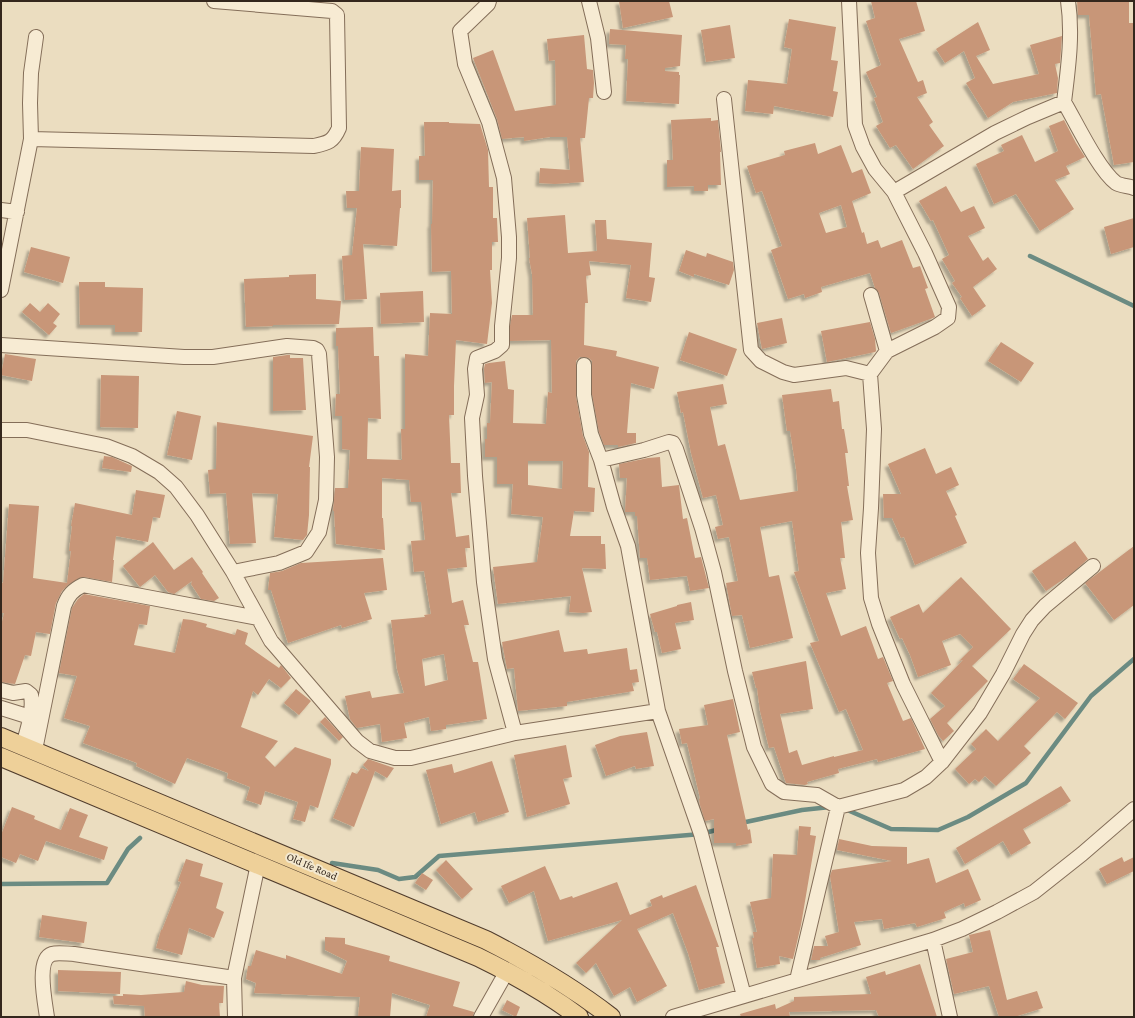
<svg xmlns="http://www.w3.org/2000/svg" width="1135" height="1018" viewBox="0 0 1135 1018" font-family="'Crimson Pro',serif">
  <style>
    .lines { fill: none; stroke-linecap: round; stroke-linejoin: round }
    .stream { stroke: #6b8b82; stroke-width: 4.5 }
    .building { fill: #c89678; fill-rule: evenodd; filter: url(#shadow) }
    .minor-casing { stroke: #846e59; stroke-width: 16 }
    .major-casing { stroke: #513d2d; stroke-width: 20 }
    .minor { stroke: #f7ebd3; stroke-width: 14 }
    .major { stroke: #eed099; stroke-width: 18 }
    .labels { text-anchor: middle; stroke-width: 4; stroke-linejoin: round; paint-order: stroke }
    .street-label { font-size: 11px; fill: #34271d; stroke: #f3e8cf }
  </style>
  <defs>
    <filter id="shadow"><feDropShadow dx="-3.5" dy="3.5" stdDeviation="1" flood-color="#0004"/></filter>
  </defs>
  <rect width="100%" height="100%" fill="#ebddc0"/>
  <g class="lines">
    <!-- stream -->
    <path class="stream" d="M1030 256 1134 306
      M845 809 891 829 938 830 968 817 1026 783 1091 696 1134 659
      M741 823 802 810 830 807
      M332 863 378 870 399 879 415 877 439 856 701 834 720 829
      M1 884 107 883 128 849 140 838"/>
  </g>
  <!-- building -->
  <path class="building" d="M619 1H669L673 17 623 28Z
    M871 1H916L925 31 899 39 918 82 923 80 927 93 917 97 933 122 929 125 944 146 913 169 896 145 890 148 876 126 883 122 874 98 877 97 866 72 881 65 866 21 875 18Z
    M1077 1H1129V23H1134V162L1114 165 1101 94 1096 95 1089 15H1078Z
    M789 19 836 27 831 60 838 61 833 91 838 92 833 117 774 106 773 114 745 111 748 80 787 84 792 49 784 47Z
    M978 22 990 50 976 56 993 84 1039 74 1030 45 1062 36 1060 63 1055 64 1058 78 1057 93 1013 102 988 118 966 83 975 78 964 51 945 63 936 49Z
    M730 25 735 58 706 62 701 30Z
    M610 29 682 35 680 66 665 68V71L679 72V75H680L679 104 626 101 628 59H625L626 45 609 44Z
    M584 35 587 69 593 70 594 83 593 98H589L585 138H580L584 182 555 184 539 183 540 168 570 170 567 137H550L524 141V137L502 139 497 119 473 58 493 50 515 111 556 105 555 60 549 61 547 39Z
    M711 118V121L718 120 721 152H720L721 185H708V191H694V186L667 187V160H673L671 120Z
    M1064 120 1076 143 1085 157 1066 166 1070 174 1055 180 1074 209 1040 231 1016 194 994 204 976 164 1004 151 1001 145 1022 135 1035 162 1058 151 1049 126Z
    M424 122H449V123L480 124 488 150 489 187H493V218H497L498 242H492V270H490L492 303 487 344 456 340 454 386V415H449L451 463H460L461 493H451L456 537 469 535 470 548H465L467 567 447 569 452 603 463 600 469 625H464L473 662H478L487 719 446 725V729L431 731 429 717 404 723 407 738 382 742 380 724 357 728 350 719 345 696 370 691 372 698 404 693 397 669 391 620 425 617 424 615 431 614 424 571 414 572 411 541 425 540 421 502H411L409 480 382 478V518H383L385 550 336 544 334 511H333L335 488H348L350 450 342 449V416H335L336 394H340L338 346H336V328L373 327 374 356H379L381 419 368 418 367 459 402 460 401 429H405V354L428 356 430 313 452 314 451 271 432 272 431 224H432L433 180H419V156H425ZM444 654 448 680 425 686 422 659Z
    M815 143 818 154 841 145 852 173 862 169 871 193 852 201 862 233 864 232 867 244 878 240 881 248 902 240 913 268 920 266 928 288 925 289 935 317 933 318 891 333 879 293 875 288 870 273 821 287 822 292 805 298 804 294 788 299 771 250 782 246 762 191 756 193 747 166 785 155 784 151ZM841 205 847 227 826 233 819 213Z
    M361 147 394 149 392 191 401 190V208H400L397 246 363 244 367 299 345 300 342 256 352 255 357 208H347L346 191H359Z
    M946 186 961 212 974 206 985 228 968 236 983 261 988 257 997 269 973 287 986 306 972 316 960 298 962 297 952 283 955 281 942 259 949 255 933 220 931 221 919 201Z
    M565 215 568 253 597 251 595 220H606L607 239 652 243 649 277 655 278 651 302 626 298 631 265 589 261 591 275 586 276 588 303H585L584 345 617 351 616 356 659 367 654 389 631 383 627 433H636V443L618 447V445H604L599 432 592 394V361L589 358 584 357H580L576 361V396L583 436 589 452 588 487 595 488 594 512 574 511 570 536H601V544H605L606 569 582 568 592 612 583 613 569 612 571 596 498 604 493 567 537 562 543 517 511 514 513 484H497V457H485V439H487V423H490L492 382 485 383 484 369 485 364 489 363 505 361 508 389 514 390 513 423 546 424 548 392 552 393 551 340 510 341V326L512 315H533L532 274 529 258H530L527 218ZM528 461H563L562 489 528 485Z
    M1134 218V247L1111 254 1104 227Z
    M31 247 70 257 63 283 24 272Z
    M686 250 706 257 707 253 733 262 734 270 729 285 694 274V277L679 271Z
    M316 274V299L341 301 339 324 273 325V326L246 327 244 279 289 277V275Z
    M79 282H105V287L143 288 142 332H115V325H80Z
    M423 291 424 322 381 324 380 293Z
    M30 303 40 312 48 303 60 314 53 323 57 326 49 335 22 312Z
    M782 318 787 343 762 349 757 323Z
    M870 322 875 339 876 351 875 352 827 362 821 331Z
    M689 332 737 349 727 376 680 360Z
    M1001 342 1034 363 1021 382 988 361Z
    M5 354 36 359 32 381 1 375Z
    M287 355H290V358H303L306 410 273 411V357Z
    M101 375 139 376 138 428 100 427Z
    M723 384 727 404 710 407 718 446 725 444 740 500 798 491 796 469 790 431H787L782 395 831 389 833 402 839 401 842 429H844L848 453H845L849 486H847L853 520 841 522 845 558H840L846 589 826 593 841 636 866 626 878 659 883 657 893 681 887 683 903 721 911 718 925 749 878 762 877 759 838 769 839 773 807 782 808 784 805 785 786 783 774 747 769 748 760 711 757 688H756L752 672 806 661 813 709 780 714 789 753 797 750 802 765 834 756V757L863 750 846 709 839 712 810 643 819 641 794 572 799 571 792 521 760 527 769 577 779 575 793 638 750 648 742 615 732 616 726 583 738 581 729 537 718 539 715 527 723 525 716 495 703 498 691 453 683 412 681 413 677 392Z
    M177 411 201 416 192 460 167 455Z
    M217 422 313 436 309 467H310L309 515 307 535 303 540 274 537 278 494 252 493 256 543 230 544 226 493 210 494 208 470 216 469Z
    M925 448 936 474 951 467 959 485 946 491 957 515 955 516 967 543 915 565 904 537 901 538 892 518H884L883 494H901L888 464Z
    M104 456 112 457 132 466 131 472 102 468Z
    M660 457 662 487 679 485 683 519 687 518 695 558 701 557 709 588 690 591 687 576 650 580 647 558H640L637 516H635V512H625L627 478H620L619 464 648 458Z
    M136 490 165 495 160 518 153 517 148 542 116 536 113 560H114L112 582 84 577 79 578 68 585 62 591 56 603 50 634 36 632 31 656 25 655 15 684 1 682V626L4 613H1V582L3 583 9 504 39 506 33 578 67 583 71 551H69L72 526H71L75 503 132 515Z
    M1075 541 1088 559 1071 574 1046 591 1032 571Z
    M153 542 174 570 192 557 203 572 202 573 219 598 214 601 201 599 191 584 192 581 174 594 168 592 155 575 140 587 123 566Z
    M1134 546V605L1114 620 1085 583Z
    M383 558 387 590 364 593 372 619 342 628 341 625 288 643 271 590H268L270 573 282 571 301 563Z
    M961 577 1011 629 972 666 988 681 947 723 954 731 943 741 938 735 930 719 945 706 931 693 963 660 959 661 973 647 960 634 942 641 951 665 918 677 910 655 902 638 900 639 890 617 919 604 923 613Z
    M84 594 150 606 147 625 139 624 134 645 175 653 183 619 192 620 207 624 206 627 235 635 237 629 248 633 245 644 279 668 281 665 291 678 281 688 269 679 258 695 253 691 241 727 278 741 265 757 275 767 295 747 331 759V764L318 808 310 805 305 822 293 819 298 802 265 791 261 805 246 800 250 787 227 778 228 773 209 766 187 758 175 784 136 766 137 763 83 743 90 726 64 718 77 676 59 673 72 608 78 599Z
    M691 602 694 620 675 623 681 649 662 653 657 632H655L650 614 677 606V605Z
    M559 630 564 652 587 649 588 654 627 648 630 670 637 669 639 682 632 683 634 691 567 702V706L518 711 514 668 507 669 502 642Z
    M1024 664 1078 703 1065 719 1057 712 1024 746 1031 753 996 786 985 776 979 782 975 779 969 784 955 769 976 749 971 744 986 729 998 741 1040 698 1013 679Z
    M296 689 311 701 299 715 284 703Z
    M733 699 740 732 727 735 748 830 750 829 752 843 736 846V843H714V819L705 821 700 805 699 799 700 798 687 743 682 744 679 729 708 725 704 705Z
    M325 717 343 737 339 741 320 722Z
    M647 732 654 766 636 769 635 766 606 776 595 745 620 736Z
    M566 745 572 777 563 779 570 804 527 817 514 755Z
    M368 759 394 768 387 778 375 771 354 827 333 818 352 772 357 774 361 768 369 771 363 765Z
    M492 761 509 812 478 822 475 812 441 824 426 770 452 764 454 773Z
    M1061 786 1071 801 1023 829 1031 843 1011 855 1003 841 965 864 956 848Z
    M12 807 35 816 34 819 61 830 70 808 88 815 79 837 108 847 104 860 46 841 38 861 20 854 16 863 1 857V835Z
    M799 826 811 827 810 835 816 836 801 925 793 959 779 956 780 964 757 968 752 938H754L753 932H757L750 902 771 898 773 854 797 855Z
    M839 839 872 846 907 847V864L929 858 936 883 968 869 981 900 965 907 964 903 944 912 946 918 917 927 915 923 884 929 882 919 854 922 861 945 820 958V960H811L814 946H828L825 936 839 932 830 876 832 870 892 861 837 850Z
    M1122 857 1124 862 1134 857V871L1107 884 1099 869Z
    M186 859 203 864 200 876 223 883 216 908 224 912 214 938 189 928 182 955 156 948 161 930H162L181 882 178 881Z
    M446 860 473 889 462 899 436 870Z
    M545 866 560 900 572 896 573 898 617 882 630 915 652 906 650 900 662 895 663 898 696 885 719 947H716L725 983 699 990 688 953 673 913 637 929 667 986 637 1002 630 987 614 996 596 963 586 973 576 963 622 920 548 941 534 891 509 903 501 886Z
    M422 873 433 880 426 890 415 883Z
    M42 915 87 922 84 943 39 937Z
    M990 930 1007 1000 1037 991 1043 1008 1014 1017H999L989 986 954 994 946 959 973 952 969 935Z
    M325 937 345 938V944L390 956 389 961 460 982 453 1006 474 1012 473 1017H426L430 1005 392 993 390 1017H358L360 997 254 993 256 983 246 979 248 966H251L256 950 286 959V955L342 974 347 961 325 950Z
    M920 964 937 1017H879L876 1010 789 1012 790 1017H741L740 1014 775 1004 776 1009 794 1001V997L871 994 866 977 885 971 886 975Z
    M58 970 121 972 120 994 58 991Z
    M186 981 202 985 224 986 223 1003H219L220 1017H145L144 1006 114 1004 113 996H123V994L141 995 184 992Z
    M507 1000 520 1007 516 1017 502 1010Z"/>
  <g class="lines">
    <!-- minor casing -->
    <g class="minor-casing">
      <path id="minor" d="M489 1 488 4 460 31 465 64 489 122 504 178 509 237V258L502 326V345L495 351 477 358 475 369 477 395 472 418 475 476 484 582 495 659 515 733
        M589 1 598 38 604 92
        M849 1 855 125 863 147 875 169 894 192 925 253 949 307 948 318 935 327 887 351 870 374 874 429 871 508 868 553 871 598 879 624 903 684 942 762
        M724 99 751 350 761 361 783 372 794 375 846 368 870 374
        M1064 102C1068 69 1073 35 1068 1
        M31 139 314 146C328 143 333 142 339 128L337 15 332 11 214 1
        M894 192 995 133 1028 117 1064 102C1077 124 1098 169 1116 183 1121 186 1129 186 1134 188
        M1 210 17 212
        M1 290 31 139 30 103 31 73 36 37
        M871 295 887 351
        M1 345 184 357H213L287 346 313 348 317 350 319 354 327 457 326 500 319 532 306 552 279 563 233 572
        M584 365V395L591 434 601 460 614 507 628 546 658 711 701 834 744 996
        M1 430H27L106 446 132 456 159 472 176 487 197 515 233 572 271 641 357 741 370 751 395 758H411L515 733 658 711
        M601 460 644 450 669 442 673 443 676 449 702 528 714 572 735 671 754 747 772 784 784 792 817 795 838 807 904 790 926 777 942 762 980 713 1003 674 1023 634 1032 620 1045 606 1093 566
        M1 690 13 693 26 691 31 695C34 712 27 730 23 746
        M1 708 30 717
        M35 750 64 606C68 595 73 590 83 585L258 618
        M933 940 950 1017
        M797 980 838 807
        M47 1017C45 1003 36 959 52 954 58 952 68 954 74 954L234 978
        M235 1017 234 978 258 864
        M481 1017 507 971
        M673 1017 933 940 962 929 997 912 1034 892 1082 854 1134 809"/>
    </g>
    <!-- major casing -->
    <g class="major-casing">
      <path id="major" d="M1 737 486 940C531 963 571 986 611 1017
        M1 757 478 957C513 974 547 993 579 1017"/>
    </g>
    <!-- minor -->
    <use href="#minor" class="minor"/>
    <!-- major -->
    <use href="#major" class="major"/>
  </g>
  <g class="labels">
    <!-- street labels -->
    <g class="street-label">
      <text transform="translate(312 866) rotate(23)" y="4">Old Ife Road</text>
    </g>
  </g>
  <!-- border -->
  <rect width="1135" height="1018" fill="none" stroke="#34271d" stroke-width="4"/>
</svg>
